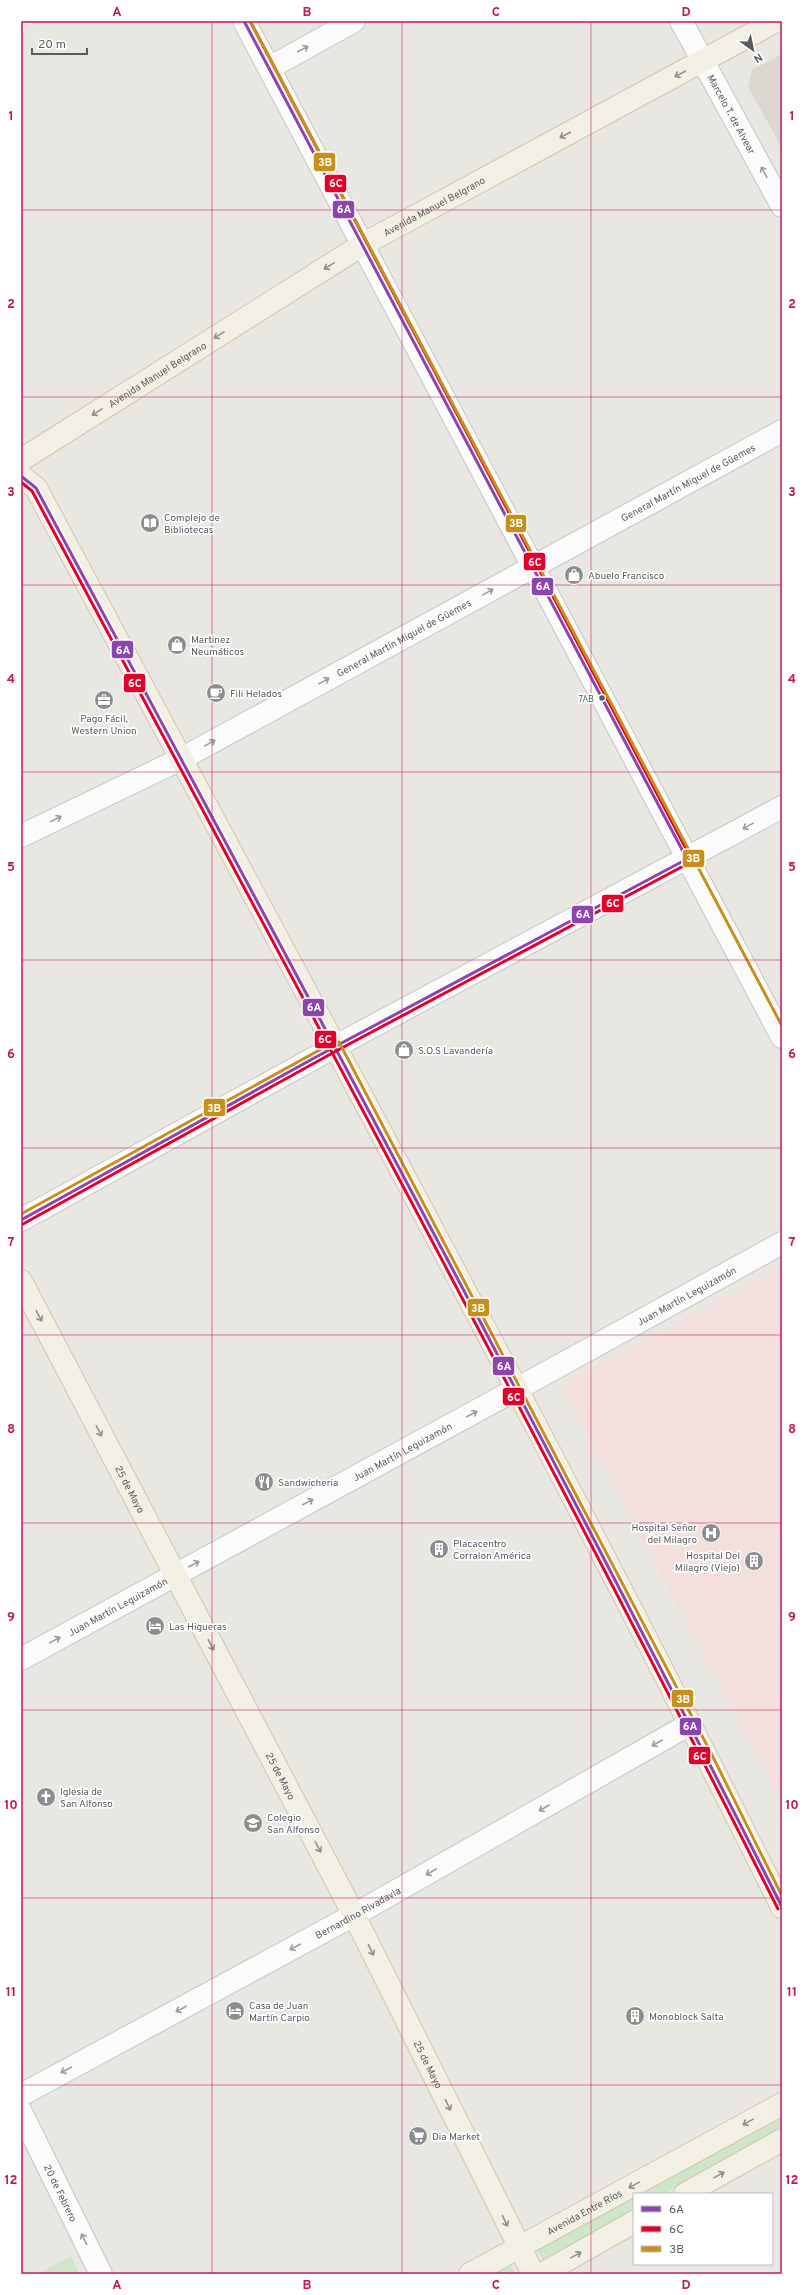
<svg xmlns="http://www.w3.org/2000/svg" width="803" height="2295" viewBox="0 0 803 2295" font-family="Overpass,sans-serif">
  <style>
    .education { fill: #dbd8d1 }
    .medical { fill: #f3dfdc }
    .green { fill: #d0e6cb }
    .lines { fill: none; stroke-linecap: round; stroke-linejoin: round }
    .minor-casing { stroke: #c5c5c5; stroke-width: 24 }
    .major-casing { stroke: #d2c6ae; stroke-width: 24 }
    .minor { stroke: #fcfbfb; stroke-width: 22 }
    .major { stroke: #f2efe5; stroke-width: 22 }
    .bus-1-casing { stroke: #fff; stroke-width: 6 }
    .bus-2-casing { stroke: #fff; stroke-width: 6 }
    .bus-3-casing { stroke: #fff; stroke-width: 6 }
    .bus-1 { stroke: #8e44ad; stroke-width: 3 }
    .bus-2 { stroke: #e4002b; stroke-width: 3 }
    .bus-3 { stroke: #c7901d; stroke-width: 3 }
    .oneway { stroke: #9a9c9f }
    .oneway2 { stroke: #8e8f8f }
    .grid { fill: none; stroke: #c2185b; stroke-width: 1; stroke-opacity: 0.55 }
    .bus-dot { fill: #585c61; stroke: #fff; stroke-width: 1.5 }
    .labels { text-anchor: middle; stroke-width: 3.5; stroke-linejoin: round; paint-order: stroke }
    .bus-label { font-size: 9px; fill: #585c61; stroke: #fff; text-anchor: end }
    .street-label { font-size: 10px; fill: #585c61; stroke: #fff }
    .poi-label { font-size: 10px; fill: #585c61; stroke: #fff; text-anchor: start }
    .line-badge { stroke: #fff; stroke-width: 1.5 }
    .badge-label { font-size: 11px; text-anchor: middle; font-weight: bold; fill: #fff }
    .neatline { fill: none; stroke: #c2185b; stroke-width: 1.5 }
    .grid-label { font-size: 13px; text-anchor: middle; font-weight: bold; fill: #c2185b }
  </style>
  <rect width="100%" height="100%" fill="#e9e7e2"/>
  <!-- education -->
  <path class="education" d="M782 54V148L748 87 752 70Z"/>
  <!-- medical -->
  <path class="medical" d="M782 1267V1802L564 1392 567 1382Z"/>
  <!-- green -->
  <path class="green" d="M782 2112V2129L664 2194H634V2211L543 2261 536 2248Z
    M71 2256 80 2274H38Z
    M509 2262 516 2274H487Z"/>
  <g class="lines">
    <!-- minor casing -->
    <g class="minor-casing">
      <g id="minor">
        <path d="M244 21 782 1037"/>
        <path id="s1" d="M681 21 782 206"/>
        <path d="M269 68 354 21"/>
        <path id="s2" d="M21 836 181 759 782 431"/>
        <path d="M21 1220 336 1046 782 807"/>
        <path id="s3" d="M21 1659 515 1390 782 1243"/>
        <path id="s4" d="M21 2095 354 1915 690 1724"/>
        <path id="s5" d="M21 2112 101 2274"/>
      </g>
    </g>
    <!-- major casing -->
    <g class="major-casing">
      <g id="major">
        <path id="s6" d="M21 460 362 245 776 21"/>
        <path d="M21 476 36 488C288 959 544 1429 782 1907"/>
        <path id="s7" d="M21 1281 354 1915 533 2274"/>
        <path d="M685 2194 782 2140"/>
        <path id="s8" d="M470 2274 782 2104"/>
        <path d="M542 2274 634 2222"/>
      </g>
    </g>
    <!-- minor -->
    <use href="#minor" class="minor"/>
    <!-- major -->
    <use href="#major" class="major"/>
    <!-- bus-1 casing -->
    <g class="bus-1-casing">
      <path id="bus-1" d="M21 476 36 488C288 959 542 1430 782 1907
        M21 1220 336 1046 687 859 244 21"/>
    </g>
    <!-- bus-2 casing -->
    <g class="bus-2-casing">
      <path id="bus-2" d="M21 482 32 491C284 962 537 1432 778 1909
        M23 1224 338 1050 689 863 692 860 250 21"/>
    </g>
    <!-- bus-3 casing -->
    <g class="bus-3-casing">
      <path id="bus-3" d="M250 21 782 1026
        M21 1214 334 1042H339L710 1751 782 1896"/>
    </g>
    <!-- bus-1 -->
    <use href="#bus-1" class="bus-1"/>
    <!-- bus-2 -->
    <use href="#bus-2" class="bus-2"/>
    <!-- bus-3 -->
    <use href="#bus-3" class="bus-3"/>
  </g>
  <!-- one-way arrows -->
  <defs><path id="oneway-shaft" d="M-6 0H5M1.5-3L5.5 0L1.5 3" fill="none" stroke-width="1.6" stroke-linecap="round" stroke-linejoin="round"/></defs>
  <g class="oneway">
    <use href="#oneway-shaft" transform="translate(303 49) rotate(-28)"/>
    <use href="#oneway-shaft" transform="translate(764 172) rotate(-118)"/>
    <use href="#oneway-shaft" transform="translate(488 592) rotate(-29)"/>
    <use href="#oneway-shaft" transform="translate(324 681) rotate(-29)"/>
    <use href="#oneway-shaft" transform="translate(210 743) rotate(-29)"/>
    <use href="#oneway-shaft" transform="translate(56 819) rotate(-26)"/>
    <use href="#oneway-shaft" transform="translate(748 826) rotate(151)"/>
    <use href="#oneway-shaft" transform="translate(472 1414) rotate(-28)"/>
    <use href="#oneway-shaft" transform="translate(308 1502) rotate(-28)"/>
    <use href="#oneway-shaft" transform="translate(194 1564) rotate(-28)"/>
    <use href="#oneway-shaft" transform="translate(55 1640) rotate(-29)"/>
    <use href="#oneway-shaft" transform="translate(657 1743) rotate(150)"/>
    <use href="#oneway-shaft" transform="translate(544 1808) rotate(150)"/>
    <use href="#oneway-shaft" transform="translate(431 1872) rotate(150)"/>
    <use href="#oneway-shaft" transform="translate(295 1947) rotate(152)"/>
    <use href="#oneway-shaft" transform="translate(181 2009) rotate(152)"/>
    <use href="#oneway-shaft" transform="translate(66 2070) rotate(152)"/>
    <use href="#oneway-shaft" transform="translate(84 2239) rotate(-116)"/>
  </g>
  <g class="oneway2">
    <use href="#oneway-shaft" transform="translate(680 74) rotate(152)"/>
    <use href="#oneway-shaft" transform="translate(565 135) rotate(152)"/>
    <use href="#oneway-shaft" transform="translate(329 266) rotate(148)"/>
    <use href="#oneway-shaft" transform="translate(219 335) rotate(148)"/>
    <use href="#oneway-shaft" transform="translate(97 412) rotate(148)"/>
    <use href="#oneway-shaft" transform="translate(39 1316) rotate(63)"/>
    <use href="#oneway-shaft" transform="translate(99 1431) rotate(63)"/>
    <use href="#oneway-shaft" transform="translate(211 1645) rotate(62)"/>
    <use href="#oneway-shaft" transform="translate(318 1847) rotate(62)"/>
    <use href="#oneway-shaft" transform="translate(371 1950) rotate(64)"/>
    <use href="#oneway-shaft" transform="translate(448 2105) rotate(64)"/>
    <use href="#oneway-shaft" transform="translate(748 2122) rotate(151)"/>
    <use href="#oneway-shaft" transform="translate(719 2175) rotate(-29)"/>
    <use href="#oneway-shaft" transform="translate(634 2185) rotate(151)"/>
    <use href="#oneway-shaft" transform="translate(505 2221) rotate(64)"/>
    <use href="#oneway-shaft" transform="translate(576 2255) rotate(-29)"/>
  </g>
  <!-- grid -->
  <path class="grid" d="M212 21V2274M402 21V2274M591 21V2274M21 210H782M21 397H782M21 585H782M21 772H782M21 960H782M21 1148H782M21 1335H782M21 1523H782M21 1710H782M21 1898H782M21 2085H782"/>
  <!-- icons -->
  <defs>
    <g id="library-disc" transform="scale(1)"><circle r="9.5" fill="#8b8d8e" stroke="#fff"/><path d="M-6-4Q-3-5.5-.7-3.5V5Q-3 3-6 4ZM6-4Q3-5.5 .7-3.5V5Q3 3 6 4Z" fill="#fff"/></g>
    <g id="shop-disc" transform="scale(1)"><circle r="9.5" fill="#8b8d8e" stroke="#fff"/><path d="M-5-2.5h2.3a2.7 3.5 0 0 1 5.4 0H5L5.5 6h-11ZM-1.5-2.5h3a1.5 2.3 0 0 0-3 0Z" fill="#fff"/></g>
    <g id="cafe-disc" transform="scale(1)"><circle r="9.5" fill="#8b8d8e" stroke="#fff"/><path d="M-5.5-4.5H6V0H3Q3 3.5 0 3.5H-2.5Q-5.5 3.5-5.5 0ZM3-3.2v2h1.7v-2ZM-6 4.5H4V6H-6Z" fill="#fff"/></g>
    <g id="office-disc" transform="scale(1)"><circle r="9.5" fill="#8b8d8e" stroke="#fff"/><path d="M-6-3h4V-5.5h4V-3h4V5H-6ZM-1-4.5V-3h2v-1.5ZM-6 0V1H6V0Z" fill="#fff"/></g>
    <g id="restaurant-disc" transform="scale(1)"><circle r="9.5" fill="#8b8d8e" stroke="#fff"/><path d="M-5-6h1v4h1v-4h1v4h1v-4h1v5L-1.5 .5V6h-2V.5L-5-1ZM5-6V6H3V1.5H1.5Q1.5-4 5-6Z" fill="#fff"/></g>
    <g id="hospital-disc" transform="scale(1)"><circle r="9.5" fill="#8b8d8e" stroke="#fff"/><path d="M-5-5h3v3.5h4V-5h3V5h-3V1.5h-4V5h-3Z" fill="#fff"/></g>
    <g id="building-disc" transform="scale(1)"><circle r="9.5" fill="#8b8d8e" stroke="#fff"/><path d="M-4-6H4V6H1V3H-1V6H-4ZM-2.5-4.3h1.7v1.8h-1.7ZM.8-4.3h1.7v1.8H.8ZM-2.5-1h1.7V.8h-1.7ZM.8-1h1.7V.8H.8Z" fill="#fff"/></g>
    <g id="hotel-disc" transform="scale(1)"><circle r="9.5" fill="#8b8d8e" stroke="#fff"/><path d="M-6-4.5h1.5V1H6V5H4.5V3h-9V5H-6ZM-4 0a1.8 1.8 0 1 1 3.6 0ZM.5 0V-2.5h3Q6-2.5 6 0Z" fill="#fff"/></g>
    <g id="church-disc" transform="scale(1)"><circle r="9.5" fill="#8b8d8e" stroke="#fff"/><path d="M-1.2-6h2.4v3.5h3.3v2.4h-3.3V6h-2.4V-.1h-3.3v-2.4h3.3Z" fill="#fff"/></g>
    <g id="school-disc" transform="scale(1)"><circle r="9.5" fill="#8b8d8e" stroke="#fff"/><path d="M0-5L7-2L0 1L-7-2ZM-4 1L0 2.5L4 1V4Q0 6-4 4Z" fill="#fff"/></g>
    <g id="supermarket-disc" transform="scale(1)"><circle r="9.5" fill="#8b8d8e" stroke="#fff"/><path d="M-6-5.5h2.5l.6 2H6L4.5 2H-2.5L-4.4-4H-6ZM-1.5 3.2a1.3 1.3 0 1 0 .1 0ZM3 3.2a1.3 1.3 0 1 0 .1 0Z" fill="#fff"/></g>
  </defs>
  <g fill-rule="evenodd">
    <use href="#library-disc" x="150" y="523"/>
    <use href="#shop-disc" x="574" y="575"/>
    <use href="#shop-disc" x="177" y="645"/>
    <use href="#cafe-disc" x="216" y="693"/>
    <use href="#office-disc" x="104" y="700"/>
    <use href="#shop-disc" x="404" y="1050"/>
    <use href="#restaurant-disc" x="264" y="1482"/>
    <use href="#hospital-disc" x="711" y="1533"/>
    <use href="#building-disc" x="439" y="1549"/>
    <use href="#building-disc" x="754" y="1561"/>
    <use href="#hotel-disc" x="155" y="1626"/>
    <use href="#church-disc" x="46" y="1797"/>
    <use href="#school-disc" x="253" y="1823"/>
    <use href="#hotel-disc" x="235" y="2011"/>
    <use href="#building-disc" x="635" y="2016"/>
    <use href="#supermarket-disc" x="418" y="2136"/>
  </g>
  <!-- markers -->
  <circle class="bus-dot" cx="602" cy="698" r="3.5"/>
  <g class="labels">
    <!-- bus labels -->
    <g class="bus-label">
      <text x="594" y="702">7AB</text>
    </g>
    <!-- street labels -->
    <g class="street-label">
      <text dy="4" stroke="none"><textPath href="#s1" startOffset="106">Marcelo T. de Alvear</textPath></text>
      <text dy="4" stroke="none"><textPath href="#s6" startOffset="485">Avenida Manuel Belgrano</textPath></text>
      <text dy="4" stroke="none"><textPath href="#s6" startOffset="161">Avenida Manuel Belgrano</textPath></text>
      <text dy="4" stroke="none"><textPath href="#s2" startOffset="755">General Martín Miguel de Güemes</textPath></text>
      <text dy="4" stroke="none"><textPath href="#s2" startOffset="431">General Martín Miguel de Güemes</textPath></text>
      <text dy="4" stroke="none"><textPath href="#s3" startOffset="758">Juan Martín Leguizamón</textPath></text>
      <text dy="4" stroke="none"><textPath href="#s3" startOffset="434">Juan Martín Leguizamón</textPath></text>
      <text dy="4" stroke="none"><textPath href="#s7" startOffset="235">25 de Mayo</textPath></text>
      <text dy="4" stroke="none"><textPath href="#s3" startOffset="110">Juan Martín Leguizamón</textPath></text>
      <text dy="4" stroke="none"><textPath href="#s7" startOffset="559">25 de Mayo</textPath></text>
      <text dy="4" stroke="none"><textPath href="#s4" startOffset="383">Bernardino Rivadavia</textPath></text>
      <text dy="4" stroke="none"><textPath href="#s7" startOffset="883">25 de Mayo</textPath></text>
      <text dy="4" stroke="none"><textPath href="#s5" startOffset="90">20 de Febrero</textPath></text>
      <text dy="4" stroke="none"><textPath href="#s8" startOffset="130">Avenida Entre Ríos</textPath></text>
    </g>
    <!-- poi labels -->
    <g class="poi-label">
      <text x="164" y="521">Complejo de<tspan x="164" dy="12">Bibliotecas</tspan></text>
      <text x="588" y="579">Abuelo Francisco</text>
      <text x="191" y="643">Martinez<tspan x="191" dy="12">Neumáticos</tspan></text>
      <text x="230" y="697">Fili Helados</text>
      <text x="104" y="722" text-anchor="middle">Pago Fácil,<tspan x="104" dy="12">Western Union</tspan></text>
      <text x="418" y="1054">S.O.S Lavandería</text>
      <text x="278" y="1486">Sandwicheria</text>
      <text x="697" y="1531" text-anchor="end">Hospital Señor<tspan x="697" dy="12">del Milagro</tspan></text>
      <text x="453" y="1547">Placacentro<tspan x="453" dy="12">Corralon América</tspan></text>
      <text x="740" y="1559" text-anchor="end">Hospital Del<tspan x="740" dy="12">Milagro (Viejo)</tspan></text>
      <text x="169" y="1630">Las Higueras</text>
      <text x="60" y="1795">Iglesia de<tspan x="60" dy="12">San Alfonso</tspan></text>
      <text x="267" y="1821">Colegio<tspan x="267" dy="12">San Alfonso</tspan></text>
      <text x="249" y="2009">Casa de Juan<tspan x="249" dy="12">Martín Carpio</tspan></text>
      <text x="649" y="2020">Monoblock Salta</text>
      <text x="432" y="2140">Dia Market</text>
    </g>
  </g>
  <g class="line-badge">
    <rect x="313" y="152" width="23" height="20" rx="4" fill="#c7901d"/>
    <rect x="324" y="174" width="23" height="19" rx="4" fill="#e4002b"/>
    <rect x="332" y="200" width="23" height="19" rx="4" fill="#8e44ad"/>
    <rect x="505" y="514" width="22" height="19" rx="4" fill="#c7901d"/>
    <rect x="523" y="552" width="23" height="19" rx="4" fill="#e4002b"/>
    <rect x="531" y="577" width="23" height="19" rx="4" fill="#8e44ad"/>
    <rect x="111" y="640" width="23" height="19" rx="4" fill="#8e44ad"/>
    <rect x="123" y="673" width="23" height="20" rx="4" fill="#e4002b"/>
    <rect x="682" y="849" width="23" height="19" rx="4" fill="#c7901d"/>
    <rect x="601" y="894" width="23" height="19" rx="4" fill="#e4002b"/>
    <rect x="571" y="905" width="23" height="19" rx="4" fill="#8e44ad"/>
    <rect x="302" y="998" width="23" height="19" rx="4" fill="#8e44ad"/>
    <rect x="314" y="1030" width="23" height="19" rx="4" fill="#e4002b"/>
    <rect x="203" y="1098" width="23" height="19" rx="4" fill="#c7901d"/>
    <rect x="467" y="1298" width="23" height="19" rx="4" fill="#c7901d"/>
    <rect x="492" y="1356" width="23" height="20" rx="4" fill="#8e44ad"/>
    <rect x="502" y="1387" width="23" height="19" rx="4" fill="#e4002b"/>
    <rect x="671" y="1689" width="23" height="19" rx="4" fill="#c7901d"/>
    <rect x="679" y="1717" width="23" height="19" rx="4" fill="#8e44ad"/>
    <rect x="688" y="1746" width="23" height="19" rx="4" fill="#e4002b"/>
  </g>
  <g class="badge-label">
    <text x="325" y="166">3B</text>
    <text x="336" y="187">6C</text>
    <text x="344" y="213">6A</text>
    <text x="516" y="527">3B</text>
    <text x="535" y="566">6C</text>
    <text x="543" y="590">6A</text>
    <text x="123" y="654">6A</text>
    <text x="135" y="687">6C</text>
    <text x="693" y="862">3B</text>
    <text x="613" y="907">6C</text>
    <text x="583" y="918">6A</text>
    <text x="314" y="1011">6A</text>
    <text x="325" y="1043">6C</text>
    <text x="214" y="1112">3B</text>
    <text x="478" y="1312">3B</text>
    <text x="504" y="1370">6A</text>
    <text x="514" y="1401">6C</text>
    <text x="683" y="1703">3B</text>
    <text x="690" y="1730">6A</text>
    <text x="700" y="1760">6C</text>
  </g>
  <!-- border -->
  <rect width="803" height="2295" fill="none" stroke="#ffffff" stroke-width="44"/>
  <!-- legend -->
  <rect x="633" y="2193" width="140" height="72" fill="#ffffff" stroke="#bcbec0"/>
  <rect x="641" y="2206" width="20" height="6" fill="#8e44ad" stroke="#bcbec0"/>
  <text x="669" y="2213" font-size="12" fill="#585c61">6A</text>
  <rect x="641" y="2226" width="20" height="6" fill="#e4002b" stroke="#bcbec0"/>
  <text x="669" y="2233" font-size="12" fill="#585c61">6C</text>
  <rect x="641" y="2246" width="20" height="6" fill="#c7901d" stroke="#bcbec0"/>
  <text x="669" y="2253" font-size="12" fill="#585c61">3B</text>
  <!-- north arrow -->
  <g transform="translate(753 50) rotate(147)" stroke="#ffffff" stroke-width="3" paint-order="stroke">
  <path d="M0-3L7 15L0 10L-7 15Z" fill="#585c61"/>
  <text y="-6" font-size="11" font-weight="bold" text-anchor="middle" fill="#585c61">N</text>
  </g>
  <!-- scale -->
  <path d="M32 48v6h55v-6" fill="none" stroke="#585c61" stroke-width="2"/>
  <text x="38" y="48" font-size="12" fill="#585c61" stroke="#ffffff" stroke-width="3" paint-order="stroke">20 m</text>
  <rect x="22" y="22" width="759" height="2251" class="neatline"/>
  <g class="grid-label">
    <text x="117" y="16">A</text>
    <text x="307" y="16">B</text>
    <text x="496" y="16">C</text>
    <text x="686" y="16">D</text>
    <text x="11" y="120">1</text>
    <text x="792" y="120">1</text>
    <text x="11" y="308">2</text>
    <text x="792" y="308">2</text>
    <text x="11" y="496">3</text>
    <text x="792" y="496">3</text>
    <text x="11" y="683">4</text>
    <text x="792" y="683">4</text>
    <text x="11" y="871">5</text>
    <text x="792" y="871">5</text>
    <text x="11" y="1058">6</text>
    <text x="792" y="1058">6</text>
    <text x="11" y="1246">7</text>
    <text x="792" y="1246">7</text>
    <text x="11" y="1433">8</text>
    <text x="792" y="1433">8</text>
    <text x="11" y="1621">9</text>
    <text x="792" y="1621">9</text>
    <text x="11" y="1809">10</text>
    <text x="792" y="1809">10</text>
    <text x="11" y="1996">11</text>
    <text x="792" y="1996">11</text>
    <text x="11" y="2184">12</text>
    <text x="792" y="2184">12</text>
    <text x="117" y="2289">A</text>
    <text x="307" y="2289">B</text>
    <text x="496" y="2289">C</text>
    <text x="686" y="2289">D</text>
  </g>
</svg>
